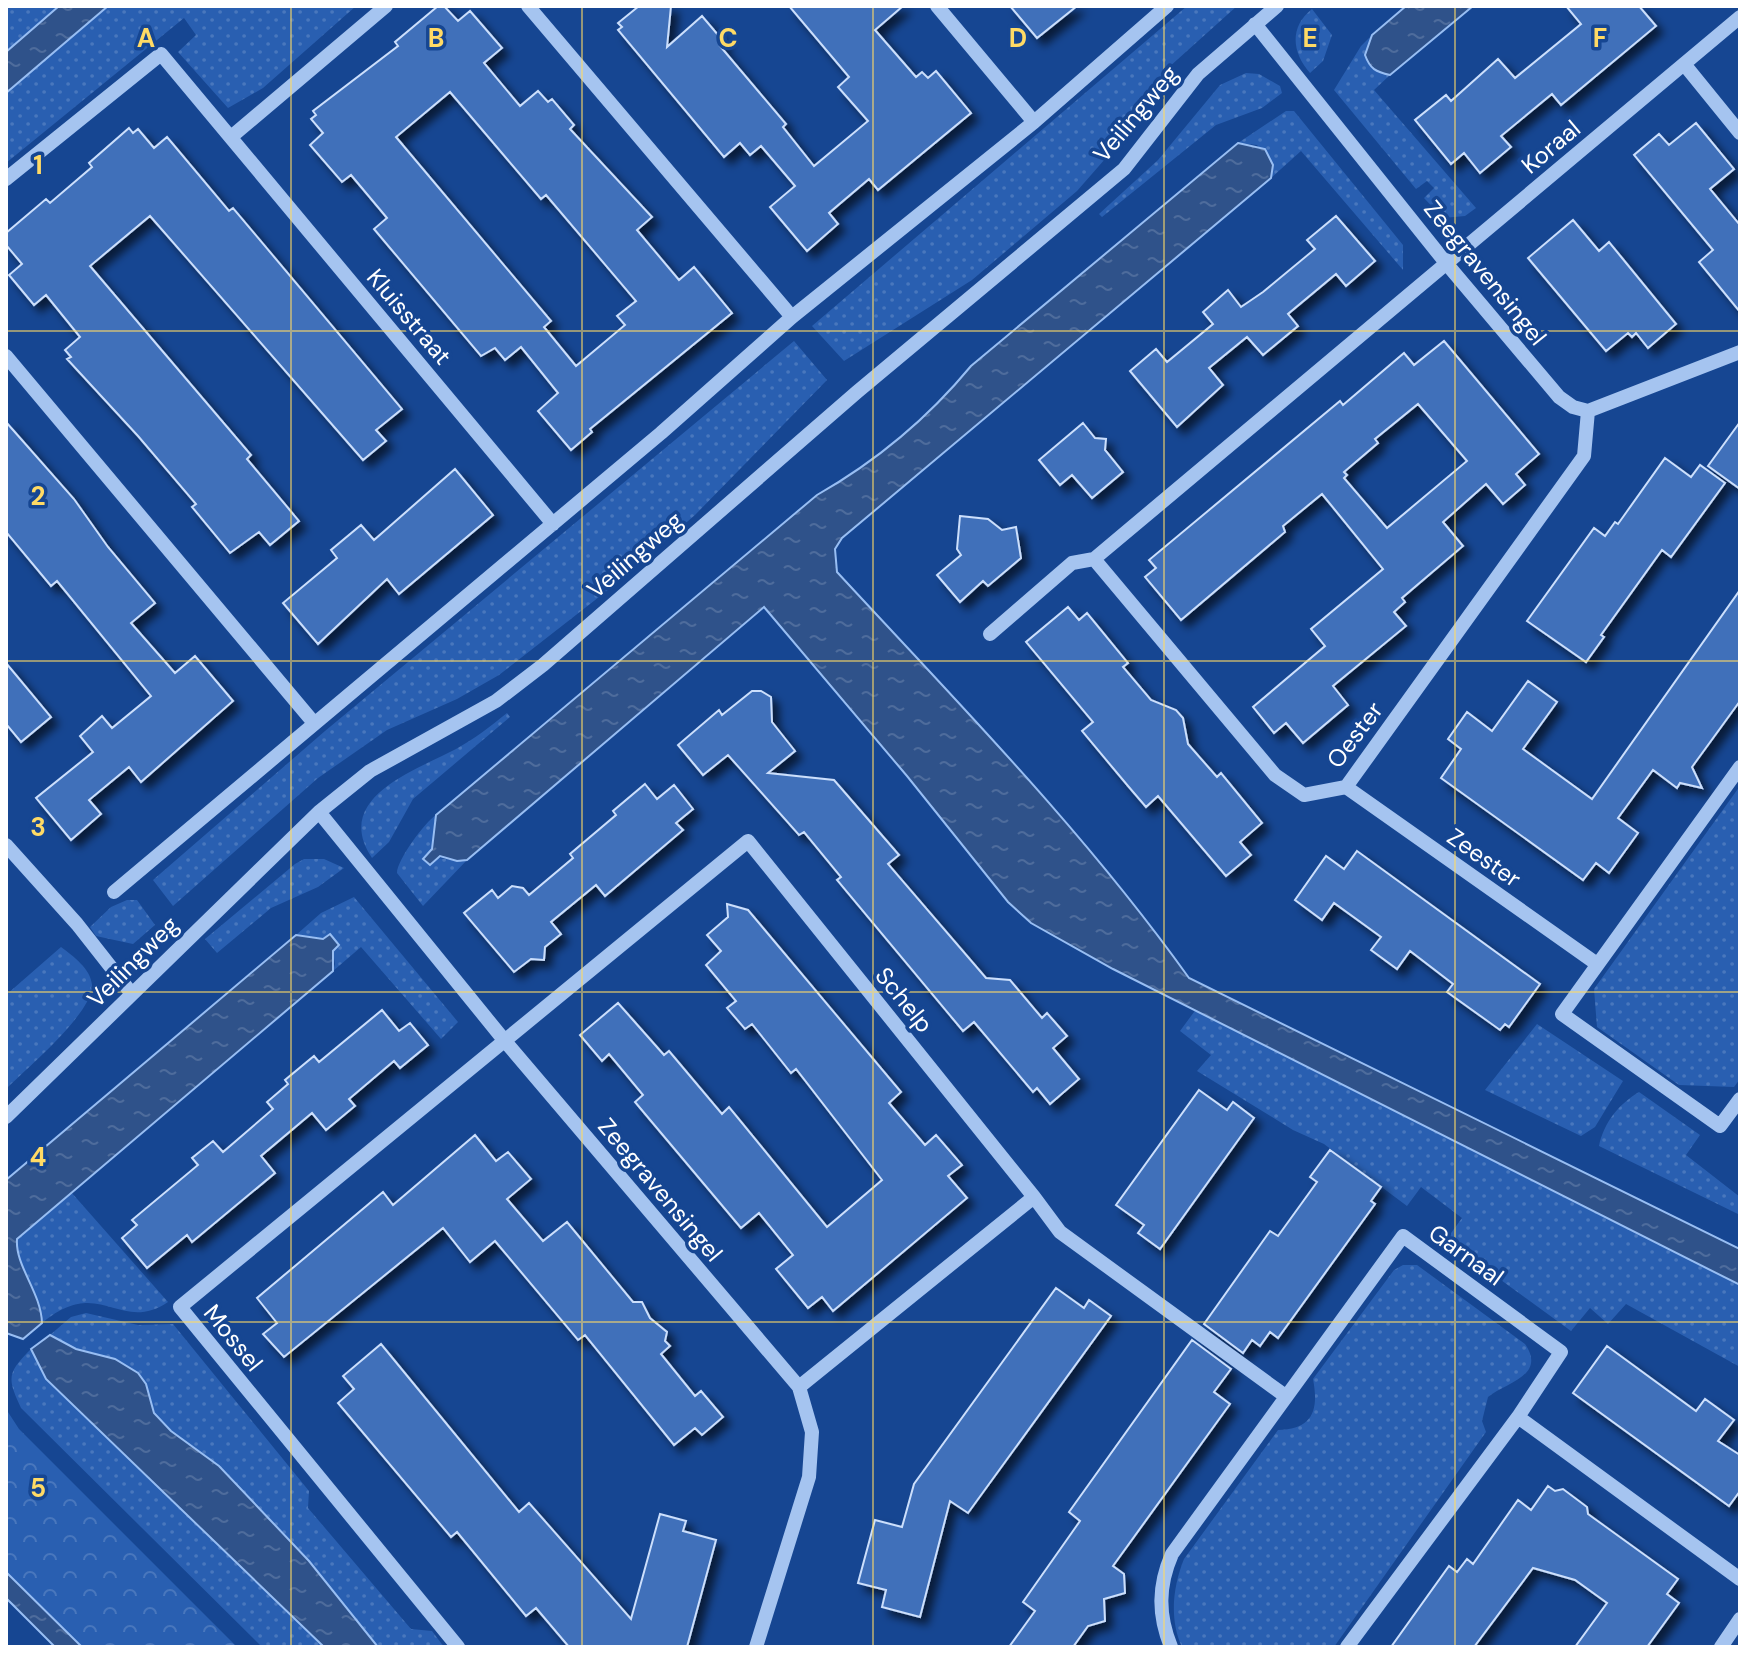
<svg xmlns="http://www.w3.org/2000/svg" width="1746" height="1653" viewBox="0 0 1746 1653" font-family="'DM Sans',sans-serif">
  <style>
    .grass { fill: url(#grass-dots) }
    .forest { fill: url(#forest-crowns) }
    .water { fill: url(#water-ripples); stroke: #98bef3; stroke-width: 2 }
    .building { fill: #3f70ba; stroke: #ccdffc; stroke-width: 2; fill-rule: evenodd; filter: url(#shadow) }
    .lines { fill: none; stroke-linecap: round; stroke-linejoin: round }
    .minor { stroke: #a5c4f0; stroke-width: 14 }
    .grid { fill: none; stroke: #ffda65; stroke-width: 2; stroke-opacity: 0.55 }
    .labels { text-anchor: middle; stroke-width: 7; stroke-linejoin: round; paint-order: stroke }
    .street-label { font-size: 24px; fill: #fff; stroke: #164692 }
    .grid-label { font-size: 26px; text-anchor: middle; font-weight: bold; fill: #ffda65; stroke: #164692; stroke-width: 7; stroke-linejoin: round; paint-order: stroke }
  </style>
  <defs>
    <pattern id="grass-dots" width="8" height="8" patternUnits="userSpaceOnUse" patternTransform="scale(2)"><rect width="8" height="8" fill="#295fb1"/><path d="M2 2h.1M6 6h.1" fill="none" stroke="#4977bd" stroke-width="1.8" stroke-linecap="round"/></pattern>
    <pattern id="forest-crowns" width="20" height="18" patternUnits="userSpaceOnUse" patternTransform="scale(2)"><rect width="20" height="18" fill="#295fb1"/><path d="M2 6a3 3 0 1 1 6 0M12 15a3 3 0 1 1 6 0" fill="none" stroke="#4977bd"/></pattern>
    <pattern id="water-ripples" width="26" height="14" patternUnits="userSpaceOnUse" patternTransform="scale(2)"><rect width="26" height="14" fill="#2f528a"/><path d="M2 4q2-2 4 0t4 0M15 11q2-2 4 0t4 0" fill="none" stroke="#4e6c9c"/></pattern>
    <filter id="shadow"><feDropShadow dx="7" dy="7" stdDeviation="4" flood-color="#0009"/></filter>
  </defs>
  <rect width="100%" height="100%" fill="#164692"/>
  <!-- grass -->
  <path class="grass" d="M6 6H59L6 52Z
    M108 6H356L263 88 228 108 178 52 196 35 184 18 6 163V93Z
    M1187 6H1237L1168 68 1105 159 1077 191 972 280 844 361 812 326Z
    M1312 9 1332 35 1323 61 1310 73C1292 53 1289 27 1312 9Z
    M1372 35 1365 55 1378 72 1390 75 1374 90 1476 208 1465 216 1443 218 1424 198 1434 188 1427 181 1416 189 1334 90 1361 46Z
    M1246 73 1259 74 1280 86 1282 93 1262 108 1216 125 1102 217 1099 214 1158 160 1220 85Z
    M1286 111H1294L1403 245V270L1301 151 1271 178 1273 165 1257 145 1238 143Z
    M794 341 827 380 695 515 608 590 499 675 457 699 387 730 318 778 173 906 153 880 325 731Z
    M507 713 510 717 413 799 389 842 372 858C332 798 414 771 456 749 474 739 491 726 507 713Z
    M1740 786V1079L1734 1087 1679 1085 1597 1027 1594 989Z
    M436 815 432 849 424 858C439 856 452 862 467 860L423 906 397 873C397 860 425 822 436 815Z
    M324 859 344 868 318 887 271 908 217 953 205 939 295 864 304 859Z
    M354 897 458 1022 441 1039 361 947 333 971 335 964 330 934 323 939 296 935 321 913Z
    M127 900H137L155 925 133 944 96 936 90 927 111 907Z
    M61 947C73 956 91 969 92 985 93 1013 26 1069 6 1089V995Z
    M1197 1008 1740 1285V1367L1626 1304 1608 1324 1590 1308 1571 1331 1446 1240 1462 1218 1421 1187 1407 1206 1324 1144 1293 1130 1197 1071 1211 1055 1180 1031Z
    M1537 1024 1623 1081 1595 1127 1581 1136 1485 1090Z
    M1639 1092 1700 1135 1686 1155 1740 1197V1215L1599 1146C1604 1122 1619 1104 1639 1092Z
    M71 1192 168 1302C119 1335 101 1274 42 1323 41 1292 15 1266 17 1239Z
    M1403 1265H1417L1525 1344C1547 1376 1505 1383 1488 1397L1482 1421 1486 1432 1334 1647H1182C1169 1619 1173 1586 1184 1559L1278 1430C1313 1429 1319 1410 1313 1379L1394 1270Z
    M86 1313 138 1325 173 1324 309 1491 308 1508 411 1629 432 1631 444 1647H378L309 1561 219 1466 171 1431 154 1413 149 1400 95 1353 76 1349 50 1335 71 1317Z
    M31 1349 46 1379 324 1647H262L21 1408C7 1378 7 1373 31 1349Z"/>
  <!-- forest -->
  <path class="forest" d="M6 1409 19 1429 237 1647H82L6 1572Z"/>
  <!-- water -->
  <path class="water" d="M59 6H108L6 93V52Z
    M1406 6H1473L1390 75C1376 72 1370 69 1365 55L1372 35Z
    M1238 143 1265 149 1273 165 1271 178 842 538 835 549 837 572C959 704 1084 831 1189 978L1740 1249V1285L1113 969 1031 923 1008 902 907 776 764 607 467 860 457 861 440 856 430 865 423 859 432 849 436 815 817 495C875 462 928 418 971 366Z
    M330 934 339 945 333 951V971L17 1239C15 1266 41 1292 42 1323L23 1339 6 1333V1180L296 935 323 939Z
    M50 1335 76 1349 115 1359 138 1373 146 1384 154 1413 171 1431 219 1466 309 1561 378 1647H324L46 1379 31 1349Z
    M6 1572 82 1647H55L6 1598Z"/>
  <!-- building -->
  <path class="building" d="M438 6H444L458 21 470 11 502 48 484 63 520 106 538 91 548 102 552 99 574 125 570 129 652 217 637 230 679 280 694 267 732 313 590 429 592 432 571 450 538 411 558 393 521 347 505 360 495 348 481 356 374 229 387 218 351 175 342 182 310 145 323 133 311 119 316 115 313 111 398 46 395 42ZM450 92 541 199 546 195 636 301 617 316 625 325 576 366 544 327 551 321 396 137Z
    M639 6H671L667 47 702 16 724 42 720 46 786 124 783 127 814 166 868 121 838 87 849 77 789 6H903L875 30 916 77 922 72 928 78 936 71 971 113 878 190 869 179 829 213 838 224 807 251 770 207 795 186 761 146 750 155 740 143 724 157 618 30 622 27 618 23Z
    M1010 6H1077L1037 38Z
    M1566 6H1639L1656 26 1561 105 1552 94 1501 136 1511 147 1480 173 1464 153 1451 164 1415 120 1446 95 1451 101 1498 59 1515 78 1581 24Z
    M1696 123 1734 169 1710 189 1740 225V312L1699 262 1713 250 1634 155 1659 134 1669 145Z
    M129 128 133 133 138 129 154 148 167 137 229 211 233 208 402 409 376 430 386 441 363 460 150 216 90 266 251 455 247 459 299 521 270 545 259 532 230 553 192 507 196 504 138 436 67 359 71 357 65 350 80 337 46 295 34 305 9 275 22 264 6 245V233L46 199 50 203 92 167 89 163Z
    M1336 216 1375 261 1346 286 1336 274 1288 314 1298 326 1263 355 1247 337 1209 368 1223 385 1177 427 1130 371 1156 349 1167 362 1213 324 1203 312 1228 290 1241 307 1263 292 1315 249 1307 240Z
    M1573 220 1599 251 1609 242 1676 324 1648 348 1636 333 1632 337 1628 333 1606 351 1528 258Z
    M1444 341 1539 454 1516 474 1525 485 1503 504 1486 484 1443 522 1463 546 1402 598 1405 602 1394 612 1406 626 1333 686 1348 705 1303 743 1286 723 1274 733 1253 707 1325 646 1311 629 1383 569 1322 494 1283 526 1285 532 1181 620 1145 577 1156 568 1149 560 1340 401 1343 405 1404 353 1414 365ZM1418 404 1467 461 1387 528 1344 478 1347 475 1344 472 1378 443 1375 439Z
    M6 422 74 499 108 547 155 603 131 623 175 673 195 656 233 701 141 782 129 767 89 800 101 814 71 840 36 798 93 752 80 736 102 716 112 728 151 696 57 581 51 586 6 532Z
    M1740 422V489L1708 466Z
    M1083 423 1095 438 1106 439 1105 450 1123 472 1092 498 1072 475 1060 485 1039 460Z
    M1665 458 1691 477 1700 465 1725 483 1671 557 1662 550 1601 635 1604 637 1586 662 1527 621 1594 528 1605 536 1615 522 1618 524Z
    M455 469 493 515 399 594 387 579 318 644 283 603 337 558 331 550 361 525 374 540Z
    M960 516 988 519 1002 530 1016 527 1021 558 988 586 983 581 960 602 937 575 961 555 957 549Z
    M1740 590V701L1692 767 1702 788 1680 783 1677 788 1653 770 1618 818 1638 833 1609 873 1596 863 1583 880 1441 778 1461 749 1448 739 1467 712 1492 731 1528 681 1557 702 1523 749 1592 799Z
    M1068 607 1079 620 1087 613 1128 663 1123 667 1151 700 1176 710 1183 718 1188 744 1217 777 1221 773 1262 823 1240 842 1251 855 1226 876 1158 796 1146 807 1128 786 1082 731 1093 722 1026 642Z
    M6 663 51 717 21 742 6 724Z
    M752 691H761L771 697 772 722 795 751 768 773 834 780 899 855 888 864 986 978 1010 980 1042 1018 1047 1013 1067 1036 1053 1048 1079 1079 1050 1104 1037 1088 1033 1092 974 1022 963 1031 837 880 841 877 804 832 799 835 728 755 703 775 678 745 719 710 722 715Z
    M645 784 657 799 674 785 693 809 676 823 683 830 605 896 596 885 551 922 561 934 545 947 544 960 531 959 514 972 464 913 492 890 498 898 512 886 523 888 529 895 573 858 570 854 616 815 613 811Z
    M1357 851 1540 984 1509 1027 1505 1024 1500 1030 1447 992 1453 984 1410 951 1397 969 1371 950 1381 937 1334 903 1322 920 1295 900 1326 856 1344 869Z
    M727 904 748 910 901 1092 889 1103 925 1145 936 1135 962 1165 948 1176 967 1198 833 1311 822 1297 808 1308 776 1269 793 1255 759 1213 741 1228 635 1102 643 1095 609 1054 602 1061 580 1035 618 1003 664 1055 669 1051 722 1114 729 1107 827 1227 882 1180 796 1069 791 1073 752 1024 745 1029 727 1008 736 1001 706 965 721 951 707 935 728 917Z
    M382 1010 399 1031 410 1023 428 1045 400 1068 394 1061 349 1099 355 1106 326 1130 312 1113 261 1156 275 1173 192 1242 187 1235 147 1268 122 1238 137 1225 132 1220 198 1165 192 1158 213 1141 223 1152 273 1109 267 1102 288 1084 285 1080 314 1056 319 1062Z
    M1199 1090 1227 1110 1233 1102 1254 1118 1160 1249 1138 1233 1144 1225 1116 1205Z
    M475 1135 496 1161 508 1152 531 1179 507 1199 543 1241 567 1222 633 1302H642L650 1318 667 1332 665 1341 670 1346 661 1354 695 1396 701 1391 723 1417 702 1435 695 1428 674 1445 585 1335 578 1340 495 1241 470 1262 443 1228 284 1357 263 1334 277 1323 257 1298 383 1192 393 1205Z
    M1330 1150 1381 1187 1371 1201 1375 1204 1278 1338 1270 1332 1260 1346 1252 1340 1243 1353 1204 1324 1270 1231 1278 1236 1317 1182 1310 1177Z
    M1056 1288 1084 1308 1089 1300 1111 1316 968 1513 950 1501 920 1617 882 1607 886 1590 858 1583 875 1520 902 1527 914 1484Z
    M1192 1340 1231 1369 1214 1392 1230 1404 1113 1566 1124 1574 1125 1593 1104 1599 1105 1621 1088 1626 1073 1647H1009L1035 1611 1023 1602 1080 1521 1069 1512Z
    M381 1344 519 1512 529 1503 631 1619 660 1514 686 1521 683 1531 716 1540 687 1647H569L536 1608 526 1616 457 1532 451 1537 338 1403 354 1389 343 1376Z
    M1607 1346 1696 1411 1705 1399 1734 1420 1718 1441 1740 1455V1491L1729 1506 1573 1393Z
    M1548 1486 1555 1491 1563 1489 1587 1507 1588 1514 1678 1579 1667 1594 1679 1603 1647 1647H1575L1607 1603 1575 1580 1533 1568 1474 1647H1391L1449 1566 1457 1572 1467 1559 1473 1564 1518 1500 1531 1510Z"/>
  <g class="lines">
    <!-- minor -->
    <path class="minor" d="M528 6 792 317
      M937 6 1034 122
      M1255 24 1446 263 1559 397 1573 407 1588 411 1740 352
      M1684 64 1740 133
      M231 137 386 6
      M6 179 161 54 553 524
      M6 356 314 723
      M1588 411 1584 456 1346 787 1304 795 1275 775 1094 559 1740 17
      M990 634 1072 563 1094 559
      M1740 767 1562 1014 1720 1126 1740 1099
      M1346 787 1597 964
      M319 812 504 1040 799 1387 812 1432 809 1477 756 1647
      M6 845 77 924 132 994
      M114 892 661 433 792 317 1034 122 1167 6
      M6 1117 319 812 370 771 496 701 543 665 857 392 1124 169 1198 74 1277 6
      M1034 1197 1060 1232 1284 1395
      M1518 1417 1740 1579
      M458 1647 180 1307 748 841 1034 1197 799 1387
      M1171 1647C1158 1615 1158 1586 1172 1554L1403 1236 1561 1352 1518 1417 1347 1647
      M1721 1647 1740 1619"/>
  </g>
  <!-- grid -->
  <path class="grid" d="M291 6V1647M582 6V1647M873 6V1647M1164 6V1647M1455 6V1647M6 331H1740M6 661H1740M6 992H1740M6 1322H1740"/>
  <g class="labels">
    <!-- street labels -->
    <g class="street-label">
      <text transform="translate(1136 114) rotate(-50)" y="8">Veilingweg</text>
      <text transform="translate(1551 147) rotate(-40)" y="8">Koraal</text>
      <text transform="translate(1485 273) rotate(51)" y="8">Zeegravensingel</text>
      <text transform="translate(409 317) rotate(50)" y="8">Kluisstraat</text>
      <text transform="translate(635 555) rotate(-41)" y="8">Veilingweg</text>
      <text transform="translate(1355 735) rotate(-53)" y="8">Oester</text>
      <text transform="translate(1484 858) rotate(35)" y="8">Zeester</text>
      <text transform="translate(133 962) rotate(-45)" y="8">Veilingweg</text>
      <text transform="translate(904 1000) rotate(51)" y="8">Schelp</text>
      <text transform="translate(660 1190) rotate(50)" y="8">Zeegravensingel</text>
      <text transform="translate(1466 1255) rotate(36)" y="8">Garnaal</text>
      <text transform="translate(233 1338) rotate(51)" y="8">Mossel</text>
    </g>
  </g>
  <g class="grid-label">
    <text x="146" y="47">A</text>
    <text x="436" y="47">B</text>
    <text x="728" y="47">C</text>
    <text x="1018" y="47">D</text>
    <text x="1310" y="47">E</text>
    <text x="1600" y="47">F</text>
    <text x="38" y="174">1</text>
    <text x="38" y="505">2</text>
    <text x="38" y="836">3</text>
    <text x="38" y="1166">4</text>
    <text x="38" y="1497">5</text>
  </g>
  <!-- border -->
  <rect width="1746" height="1653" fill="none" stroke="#ffffff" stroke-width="16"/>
</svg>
